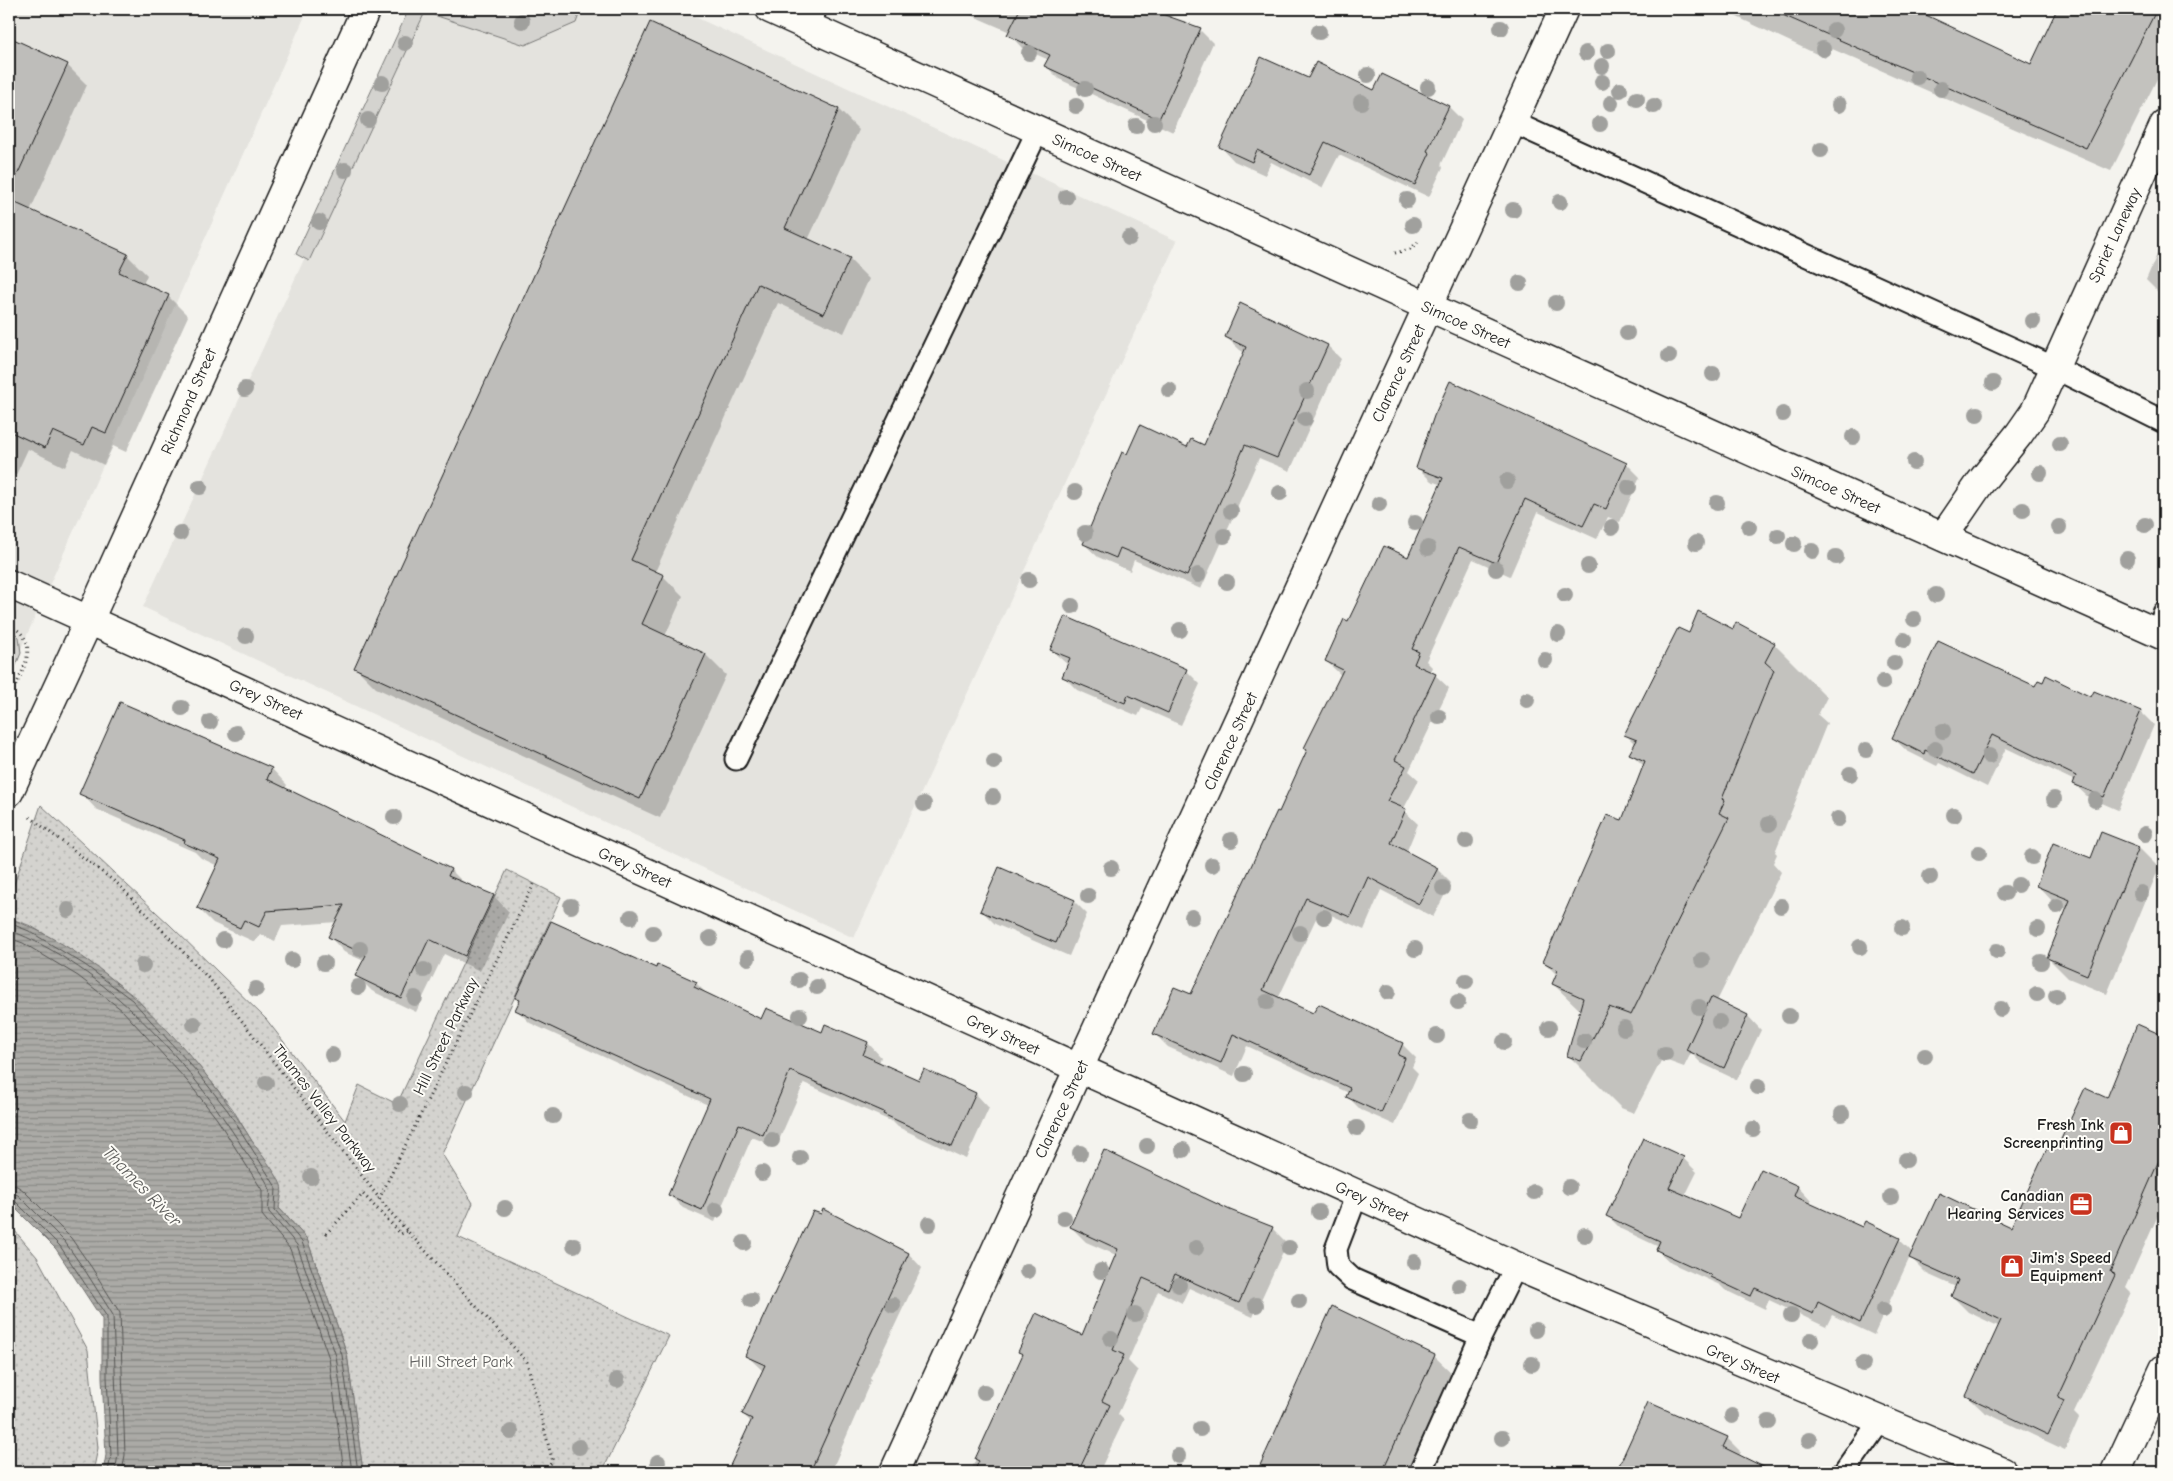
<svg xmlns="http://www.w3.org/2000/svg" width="2173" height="1481" viewBox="0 0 2173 1481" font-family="'Comic Neue',sans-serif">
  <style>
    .built { fill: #e4e3de }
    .grass { fill: #d4d3cf; stroke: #787876 }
    .park { fill: url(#park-dots); stroke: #787876 }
    .water { fill: url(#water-rules); stroke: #72716f }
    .shadow { fill: #0003 }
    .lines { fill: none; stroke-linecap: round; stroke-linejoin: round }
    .shore { stroke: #555553; stroke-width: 1 }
    .building { fill: #bebdba; stroke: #1c1c1c }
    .service-casing { stroke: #1c1c1c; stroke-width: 25 }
    .minor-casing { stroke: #1c1c1c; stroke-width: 31 }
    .tertiary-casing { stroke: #1c1c1c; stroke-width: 31 }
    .secondary-casing { stroke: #1c1c1c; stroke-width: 31 }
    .path { stroke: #1c1c1c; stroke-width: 3; stroke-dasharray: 1 4; stroke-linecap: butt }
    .service { stroke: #fdfcf7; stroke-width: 21 }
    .minor { stroke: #fdfcf7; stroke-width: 28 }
    .tertiary { stroke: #fdfcf7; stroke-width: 28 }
    .secondary { stroke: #fdfcf7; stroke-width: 28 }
    .tree { fill: #a0a09d }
    .labels { text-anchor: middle; stroke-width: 4; stroke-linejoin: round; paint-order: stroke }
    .street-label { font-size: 16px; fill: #1c1c1c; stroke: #fdfcf7 }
    .poi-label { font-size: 16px; font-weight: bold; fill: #1c1c1c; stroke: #fdfcf7; text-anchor: end }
    .park-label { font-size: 16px; fill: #5c5c5b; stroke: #fdfcf7 }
    .water-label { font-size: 18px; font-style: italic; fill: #5c5c5a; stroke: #fdfcf7 }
  </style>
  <defs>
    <pattern id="park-dots" width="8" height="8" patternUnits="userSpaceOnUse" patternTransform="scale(1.25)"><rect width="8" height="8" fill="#d4d3cf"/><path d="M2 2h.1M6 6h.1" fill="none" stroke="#b5b5b1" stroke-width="1.8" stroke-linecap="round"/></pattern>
    <pattern id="water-rules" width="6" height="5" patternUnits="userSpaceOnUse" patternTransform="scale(1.25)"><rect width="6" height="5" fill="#abaaa6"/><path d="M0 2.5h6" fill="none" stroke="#8a8a86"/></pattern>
  </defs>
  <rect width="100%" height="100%" fill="#f4f3ee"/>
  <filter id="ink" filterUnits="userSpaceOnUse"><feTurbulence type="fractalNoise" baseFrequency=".02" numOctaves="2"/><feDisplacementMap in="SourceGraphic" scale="10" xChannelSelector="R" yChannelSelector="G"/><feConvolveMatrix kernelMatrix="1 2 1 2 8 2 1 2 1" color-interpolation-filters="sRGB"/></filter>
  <g filter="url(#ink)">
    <!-- built -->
    <path class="built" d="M9 9H308L9 675Z
      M420 9H678L1177 241 854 938 143 607Z"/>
    <!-- grass -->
    <path class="grass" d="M409 9H581L576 23 525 45 425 12 309 261 296 254Z
      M9 627 19 637 21 653 9 682Z"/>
    <!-- park -->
    <path class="park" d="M41 805 170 925 266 1019 345 1121 359 1085 397 1104 507 870 561 897 442 1154 473 1203 458 1237 669 1336 602 1472H363L347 1354 307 1239 279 1208 253 1143 232 1108 202 1070 135 997 88 961 31 926 9 918V899Z
      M9 1224 37 1257 88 1350 98 1448 93 1472H9Z"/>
    <!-- water -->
    <path class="water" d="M9 918C109 956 197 1051 252 1141 261 1155 275 1170 281 1185 283 1191 280 1202 279 1208L307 1239 347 1354 363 1472H103L106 1455 102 1377V1319L56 1249 9 1202Z"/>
    <!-- shadow -->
    <path class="shadow" d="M957 9H1146L1200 30 1213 43 1173 132 1059 79 1046 66 1049 60 1022 48 1009 34 1010 32Z
      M1720 9H1910L2031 65 2058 9H2164V65L2111 171 1830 48 1825 58Z
      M651 23 839 110 859 130 808 240 849 259 869 279 844 333 778 303 655 572 663 576 683 596 665 636 706 655 726 675 660 818 376 688 356 668Z
      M9 38 67 65 87 85 30 211 127 255 147 275 143 284 168 296 188 316 126 452 113 446 104 465 73 450 65 467 28 449 16 475 9 472Z
      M1309 80 1449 107 1462 120 1441 165 1443 167 1429 197 1339 155 1322 188 1271 162 1265 175 1234 161 1221 147Z
      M2164 238V298L2146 280Z
      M1226 337 1328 346 1341 359 1290 471 1259 458 1201 589 1134 560 1130 571 1098 557 1084 544 1128 455 1205 447 1245 353 1240 350Z
      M1451 383 1627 464 1640 477 1620 522 1608 517 1597 539 1538 512 1510 576 1473 559 1426 661 1432 667 1430 672 1435 675 1449 688 1409 771 1419 780 1403 810 1418 824 1406 853 1437 869 1451 883 1433 917 1381 890 1364 930 1320 910 1278 999 1313 1015 1402 1044 1416 1058 1412 1067 1418 1073 1395 1125 1361 1110 1348 1097 1349 1093 1247 1046 1234 1076 1168 1047 1155 1034 1192 996 1280 814 1342 676 1326 661 1349 623 1409 559 1442 485 1431 481 1417 467Z
      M1737 624 1774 644 1827 697 1818 715 1827 723 1775 852 1777 854 1773 863 1781 872 1717 1001 1748 1016 1761 1030 1737 1080 1701 1063 1691 1053 1684 1067 1662 1059 1634 1113 1621 1108 1568 1055 1581 1011 1553 984 1557 975 1544 962 1623 821 1644 766 1631 754 1636 745 1626 735 1689 634 1734 631Z
      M1051 650 1186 670 1200 684 1181 725 1142 708 1138 716 1077 690 1063 676 1068 665Z
      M2036 688 2092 699 2141 712 2154 725 2118 810 2088 797 2074 784 2075 781 2006 748 1987 787 1939 763 1937 766 1907 751 1893 738Z
      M120 704 272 769 287 785 285 789 451 870 465 884 494 896 509 912 480 971 444 954 416 1012 372 991 357 976 364 961 344 952 329 936 337 922 282 926 275 941 260 934 255 942 213 923 198 908 218 866 201 858 195 852 96 809 81 793Z
      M2102 834 2139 848 2159 868 2107 994 2068 978 2048 958 2068 910 2057 906 2037 885 2091 860Z
      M1074 901 1087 914 1069 956 995 924 981 910Z
      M656 969 696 983 709 996 762 1020 823 1034 826 1026 868 1043 881 1057 879 1063 920 1082 924 1071 976 1094 989 1108 966 1159 898 1127 893 1122 804 1083 776 1147 752 1137 715 1222 683 1208 669 1195 708 1105 530 1023 517 1010 521 1001 517 997Z
      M2164 1016V1202L2126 1287 2131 1292 2074 1413 2079 1418 2065 1450 1984 1412 1967 1396 2000 1327 1968 1312 1952 1296 1956 1287 1927 1274 1910 1257 1874 1335 1832 1315 1826 1327 1769 1300 1765 1309 1725 1290 1720 1285 1671 1263 1657 1250 1659 1247 1621 1229 1608 1216 1683 1158 1697 1172 1685 1196 1738 1220 1761 1170 1798 1187 1811 1201 1809 1205 1863 1229 1899 1239 1913 1253 2012 1228 2057 1151 2107 1099 2156 1034Z
      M824 1211 909 1254 922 1268 870 1378 871 1380 831 1472H728L752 1423 743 1414 763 1371 747 1356Z
      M1230 1211 1272 1228 1287 1243 1253 1317 1189 1288 1182 1303 1158 1291 1128 1361 1138 1371 1118 1414 1124 1420 1099 1472H970L1024 1356 1020 1352 1082 1337 1116 1255 1086 1242 1071 1227Z
      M1434 1356 1455 1376 1411 1472H1269L1262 1465Z
      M1648 1404 1727 1438 1741 1452 1739 1456 1762 1468 1767 1472H1617Z"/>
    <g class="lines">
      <!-- shore -->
      <path class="shore" d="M9 923 29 931 85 965 132 1000 198 1073 228 1111 276 1187 275 1210 302 1242 342 1355 358 1472
        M9 930C105 966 190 1063 243 1148 249 1157 268 1181 270 1190 272 1197 267 1204 269 1212L297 1245 336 1356 352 1472
        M9 938 23 943 78 976 122 1010 188 1082 217 1119 262 1190V1215L290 1249 329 1358 344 1472
        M9 1185 17 1186 23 1190 71 1238 92 1268 120 1313 125 1455 122 1472
        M9 1192 18 1195 65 1242 86 1272 113 1315 118 1455 115 1472
        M9 1199 14 1200 60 1246 107 1317V1377L111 1455 108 1472"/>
    </g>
    <!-- building -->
    <path class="building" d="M1020 9H1148L1201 28 1159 119 1044 66 1050 55 1007 35Z
      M1769 9H1913L2031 64 2057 9H2157L2086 148Z
      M650 22 839 109 785 228 850 258 824 314 758 284 631 560 664 575 642 624 706 654 640 799 354 668Z
      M9 37 68 64 9 193Z
      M1261 57 1308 78 1316 62 1374 90 1382 74 1449 106 1427 151 1430 153 1415 185 1325 142 1309 175 1257 150 1252 162 1219 147Z
      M9 200 128 254 119 272 169 295 106 433 92 427 84 445 53 431 45 448 9 431Z
      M1240 303 1328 345 1277 458 1245 445 1187 576 1120 548 1116 558 1083 544 1122 452 1127 454 1140 425 1187 447 1191 439 1204 445 1246 347 1225 337Z
      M1450 381 1627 463 1606 509 1594 504 1583 526 1525 499 1496 563 1459 547 1412 649 1419 652 1414 664 1436 674 1395 760 1406 766 1387 801 1406 809 1391 843 1438 868 1419 904 1368 877 1350 917 1306 898 1263 990 1313 1013 1319 1004 1403 1043 1398 1055 1405 1058 1381 1113 1346 1097 1350 1088 1233 1034 1221 1063 1153 1034 1174 987 1191 994 1277 811 1279 812 1307 750 1304 748 1343 670 1325 661 1344 619 1348 621 1384 546 1408 557 1443 478 1416 468 1434 416Z
      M1698 611 1733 629 1736 622 1775 643 1765 662 1774 670 1722 799 1725 800 1719 813 1729 818 1631 1015 1609 1007 1581 1061 1567 1056 1583 998 1552 984 1558 970 1543 962 1607 815 1622 820 1645 761 1629 754 1637 740 1624 735 1678 628 1689 633Z
      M1065 616 1187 669 1168 713 1128 695 1125 703 1062 677 1070 658 1050 650Z
      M1938 641 2035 686 2038 680 2043 682 2046 675 2091 697 2094 691 2141 711 2104 797 2073 784 2076 776 1992 735 1973 774 1925 750 1924 754 1892 738Z
      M120 702 272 768 267 779 451 869 448 876 494 895 465 956 429 939 401 998 355 976 366 955 328 937 344 905 267 911 259 927 244 920 240 928 197 908 220 859 184 843 185 840 79 794Z
      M2101 832 2139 847 2087 975 2047 958 2070 900 2036 886 2053 843 2091 858Z
      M999 867 1075 900 1056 943 980 911Z
      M551 921 656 968 657 964 697 982 694 987 761 1019 766 1008 822 1032 825 1024 868 1042 863 1055 919 1080 924 1069 976 1093 952 1146 883 1114 884 1112 790 1071 763 1135 739 1124 702 1210 668 1195 710 1099 572 1037 515 1010 520 1000 515 998Z
      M1711 997 1748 1015 1724 1068 1686 1050Z
      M2137 1024 2164 1036V1149L2110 1272 2115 1275 2058 1398 2064 1401 2048 1435 1966 1396 2001 1320 1951 1296 1958 1280 1909 1258 1939 1193 2011 1227 2048 1146 2056 1150 2085 1088 2107 1098Z
      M1643 1138 1684 1157 1669 1188 1738 1218 1761 1169 1798 1186 1794 1196 1862 1227 1865 1221 1900 1238 1860 1323 1818 1302 1813 1314 1755 1288 1751 1296 1710 1277 1711 1275 1656 1250 1660 1241 1606 1216Z
      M1104 1150 1230 1210 1273 1227 1239 1303 1175 1274 1168 1289 1143 1278 1113 1350 1124 1355 1102 1401 1110 1405 1078 1472H974L979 1461 975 1459 1023 1354 1018 1352 1036 1313 1082 1335 1118 1249 1070 1227Z
      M823 1209 909 1253 856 1365H858L810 1472H727L752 1419 742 1414 765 1365 745 1356 813 1211 821 1214Z
      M1332 1306 1435 1355 1382 1472H1257Z
      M1648 1402 1728 1437 1723 1447 1774 1472H1616Z"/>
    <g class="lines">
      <!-- service casing -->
      <g class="service-casing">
        <path id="service" d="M807 26 816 9
          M1512 122 2053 367 2164 422
          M2158 633 2164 613
          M736 759 1038 130
          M1357 1194 1336 1249 1338 1266 1352 1279 1481 1336
          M1420 1472 1481 1336 1516 1266
          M1844 1472 1880 1421"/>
      </g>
      <!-- minor casing -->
      <g class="minor-casing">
        <path id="minor" d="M770 9 1429 307 2164 636
          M1943 537 1980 483 2019 434 2035 411 2164 125
          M9 584 1516 1266 2003 1472
          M894 1472 1564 9"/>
      </g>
      <!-- tertiary casing -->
      <g class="tertiary-casing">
        <path id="tertiary" d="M9 792 89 620 366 9"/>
      </g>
      <!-- secondary casing -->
      <g class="secondary-casing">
        <path id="secondary" d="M2116 1472 2164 1369"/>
      </g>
      <!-- path -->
      <path class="path" d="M1395 253 1410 249 1418 242
        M9 625C45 642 20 673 9 700
        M30 817 119 885 211 981 390 1212 527 1362 552 1459 548 1472
        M379 1199 534 884
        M326 1234 363 1194 401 1234 407 1231"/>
      <!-- service -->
      <use href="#service" class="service"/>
      <!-- minor -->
      <use href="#minor" class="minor"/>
      <!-- tertiary -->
      <use href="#tertiary" class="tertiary"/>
      <!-- secondary -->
      <use href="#secondary" class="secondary"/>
    </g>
    <!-- trees -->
    <g class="tree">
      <circle cx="522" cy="21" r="8"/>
      <circle cx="1501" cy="28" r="8"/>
      <circle cx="1834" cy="30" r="8"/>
      <circle cx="1319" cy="32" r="8"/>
      <circle cx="405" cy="43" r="8"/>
      <circle cx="1823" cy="49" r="8"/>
      <circle cx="1608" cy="51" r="8"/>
      <circle cx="1029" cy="53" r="8"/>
      <circle cx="1586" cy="53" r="8"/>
      <circle cx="1602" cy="66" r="8"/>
      <circle cx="1368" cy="75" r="8"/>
      <circle cx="1917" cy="77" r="8"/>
      <circle cx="1602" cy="82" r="8"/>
      <circle cx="382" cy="83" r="8"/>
      <circle cx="1428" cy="87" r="8"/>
      <circle cx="1085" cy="89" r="8"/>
      <circle cx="1941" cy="89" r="8"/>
      <circle cx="1620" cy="90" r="8"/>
      <circle cx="1637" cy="99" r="8"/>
      <circle cx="1361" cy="102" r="8"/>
      <circle cx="1611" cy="103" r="8"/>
      <circle cx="1839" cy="105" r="8"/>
      <circle cx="1076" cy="106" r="8"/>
      <circle cx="1654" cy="106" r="8"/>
      <circle cx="368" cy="120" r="8"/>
      <circle cx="1154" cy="123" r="8"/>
      <circle cx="1600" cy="124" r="8"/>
      <circle cx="1136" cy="126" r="8"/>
      <circle cx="1821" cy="150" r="8"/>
      <circle cx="345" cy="170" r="8"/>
      <circle cx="1066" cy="197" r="8"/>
      <circle cx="1407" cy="200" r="8"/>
      <circle cx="1560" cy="202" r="8"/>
      <circle cx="1513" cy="210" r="8"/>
      <circle cx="319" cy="222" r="8"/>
      <circle cx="1413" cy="225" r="8"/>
      <circle cx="1129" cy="238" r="8"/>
      <circle cx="1520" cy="283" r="8"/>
      <circle cx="1556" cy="303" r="8"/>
      <circle cx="2033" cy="321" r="8"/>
      <circle cx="1627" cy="333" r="8"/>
      <circle cx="1669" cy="356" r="8"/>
      <circle cx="1713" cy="374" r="8"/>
      <circle cx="1993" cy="383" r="8"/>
      <circle cx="245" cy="389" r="8"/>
      <circle cx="1169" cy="390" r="8"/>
      <circle cx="1307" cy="391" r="8"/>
      <circle cx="1783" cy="414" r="8"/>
      <circle cx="1977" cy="414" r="8"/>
      <circle cx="1305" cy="419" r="8"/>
      <circle cx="1853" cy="437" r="8"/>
      <circle cx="2060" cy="444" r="8"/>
      <circle cx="1914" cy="462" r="8"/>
      <circle cx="2040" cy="473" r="8"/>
      <circle cx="1507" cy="481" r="8"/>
      <circle cx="200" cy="487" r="8"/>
      <circle cx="1629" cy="487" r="8"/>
      <circle cx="1075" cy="492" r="8"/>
      <circle cx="1280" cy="493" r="8"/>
      <circle cx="1717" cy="503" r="8"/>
      <circle cx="1379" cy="504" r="8"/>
      <circle cx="2023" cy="510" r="8"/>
      <circle cx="1231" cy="511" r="8"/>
      <circle cx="1415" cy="523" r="8"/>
      <circle cx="2145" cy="525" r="8"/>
      <circle cx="1612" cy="527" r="8"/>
      <circle cx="1749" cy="527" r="8"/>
      <circle cx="2059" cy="527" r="8"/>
      <circle cx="180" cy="533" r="8"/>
      <circle cx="1085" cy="533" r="8"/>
      <circle cx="1224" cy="536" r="8"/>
      <circle cx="1778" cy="536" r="8"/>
      <circle cx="1696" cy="543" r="8"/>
      <circle cx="1794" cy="544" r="8"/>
      <circle cx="1428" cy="548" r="8"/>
      <circle cx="1812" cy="551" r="8"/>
      <circle cx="1836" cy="557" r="8"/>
      <circle cx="2127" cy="559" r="8"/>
      <circle cx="1588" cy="566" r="8"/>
      <circle cx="1496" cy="569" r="8"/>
      <circle cx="1198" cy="575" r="8"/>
      <circle cx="1029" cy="580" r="8"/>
      <circle cx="1227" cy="582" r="8"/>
      <circle cx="1565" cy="595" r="8"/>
      <circle cx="1936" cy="595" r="8"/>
      <circle cx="1072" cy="606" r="8"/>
      <circle cx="1914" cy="619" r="8"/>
      <circle cx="1180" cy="630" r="8"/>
      <circle cx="1558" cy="634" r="8"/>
      <circle cx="246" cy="636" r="8"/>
      <circle cx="1904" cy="640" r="8"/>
      <circle cx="1545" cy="660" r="8"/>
      <circle cx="1894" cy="663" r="8"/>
      <circle cx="1883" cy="682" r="8"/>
      <circle cx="1527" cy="700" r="8"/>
      <circle cx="182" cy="708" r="8"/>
      <circle cx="1439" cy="717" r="8"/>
      <circle cx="210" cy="722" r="8"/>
      <circle cx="1943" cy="731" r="8"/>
      <circle cx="236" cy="733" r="8"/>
      <circle cx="1935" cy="749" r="8"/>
      <circle cx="1866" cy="750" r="8"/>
      <circle cx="1989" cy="756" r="8"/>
      <circle cx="994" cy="762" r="8"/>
      <circle cx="1850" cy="774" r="8"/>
      <circle cx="993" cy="797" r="8"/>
      <circle cx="2054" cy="799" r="8"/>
      <circle cx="2095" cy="800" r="8"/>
      <circle cx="924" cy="804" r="8"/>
      <circle cx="1954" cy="815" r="8"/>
      <circle cx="394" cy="817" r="8"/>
      <circle cx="1838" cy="819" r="8"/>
      <circle cx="1769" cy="824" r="8"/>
      <circle cx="2145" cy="834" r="8"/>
      <circle cx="1231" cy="840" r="8"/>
      <circle cx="1466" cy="841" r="8"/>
      <circle cx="1979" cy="853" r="8"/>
      <circle cx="2032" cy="857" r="8"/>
      <circle cx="1212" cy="865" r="8"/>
      <circle cx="1111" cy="868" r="8"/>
      <circle cx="1930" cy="877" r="8"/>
      <circle cx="2018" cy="885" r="8"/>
      <circle cx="1443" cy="888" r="8"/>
      <circle cx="2005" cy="893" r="8"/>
      <circle cx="2141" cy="893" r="8"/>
      <circle cx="1088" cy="896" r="8"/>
      <circle cx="571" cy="906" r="8"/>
      <circle cx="1781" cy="906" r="8"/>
      <circle cx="2057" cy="906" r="8"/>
      <circle cx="68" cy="910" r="8"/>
      <circle cx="631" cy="917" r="8"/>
      <circle cx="1192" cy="917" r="8"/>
      <circle cx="1324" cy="917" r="8"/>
      <circle cx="1902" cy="928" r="8"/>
      <circle cx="2038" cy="929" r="8"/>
      <circle cx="653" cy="933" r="8"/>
      <circle cx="1300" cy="933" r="8"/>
      <circle cx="710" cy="938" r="8"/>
      <circle cx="223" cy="940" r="8"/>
      <circle cx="1860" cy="947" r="8"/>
      <circle cx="360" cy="949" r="8"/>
      <circle cx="1415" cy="949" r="8"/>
      <circle cx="1997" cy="951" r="8"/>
      <circle cx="748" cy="958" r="8"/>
      <circle cx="292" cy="960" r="8"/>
      <circle cx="1702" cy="960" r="8"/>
      <circle cx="2041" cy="962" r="8"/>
      <circle cx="324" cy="963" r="8"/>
      <circle cx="143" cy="965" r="8"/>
      <circle cx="424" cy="970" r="8"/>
      <circle cx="799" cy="980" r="8"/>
      <circle cx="1466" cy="981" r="8"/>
      <circle cx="358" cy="987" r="8"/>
      <circle cx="817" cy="987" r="8"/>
      <circle cx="256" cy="989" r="8"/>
      <circle cx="1388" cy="992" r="8"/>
      <circle cx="2037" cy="994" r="8"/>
      <circle cx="2056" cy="996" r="8"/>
      <circle cx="415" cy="998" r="8"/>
      <circle cx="1267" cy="1002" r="8"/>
      <circle cx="1458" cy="1002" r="8"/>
      <circle cx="1699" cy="1007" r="8"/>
      <circle cx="2001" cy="1009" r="8"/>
      <circle cx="800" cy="1016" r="8"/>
      <circle cx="1789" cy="1016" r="8"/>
      <circle cx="1719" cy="1022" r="8"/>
      <circle cx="194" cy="1024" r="8"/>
      <circle cx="1549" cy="1028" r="8"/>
      <circle cx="1624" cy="1028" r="8"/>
      <circle cx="1437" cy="1036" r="8"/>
      <circle cx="1584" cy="1041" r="8"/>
      <circle cx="1504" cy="1042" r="8"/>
      <circle cx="1665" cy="1054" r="8"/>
      <circle cx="332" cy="1055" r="8"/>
      <circle cx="1925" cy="1056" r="8"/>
      <circle cx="1244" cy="1074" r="8"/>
      <circle cx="266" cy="1083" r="8"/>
      <circle cx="1758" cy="1087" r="8"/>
      <circle cx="466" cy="1092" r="8"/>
      <circle cx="400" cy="1104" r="8"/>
      <circle cx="1842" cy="1114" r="8"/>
      <circle cx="553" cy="1116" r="8"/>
      <circle cx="1470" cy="1120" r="8"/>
      <circle cx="1357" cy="1128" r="8"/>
      <circle cx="1753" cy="1129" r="8"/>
      <circle cx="772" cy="1140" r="8"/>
      <circle cx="1147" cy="1146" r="8"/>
      <circle cx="1183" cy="1150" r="8"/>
      <circle cx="1080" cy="1153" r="8"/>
      <circle cx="800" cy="1158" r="8"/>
      <circle cx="1906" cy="1160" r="8"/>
      <circle cx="762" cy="1173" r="8"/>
      <circle cx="311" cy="1177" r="8"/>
      <circle cx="1569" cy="1187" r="8"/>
      <circle cx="1534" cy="1192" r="8"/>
      <circle cx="1891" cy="1197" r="8"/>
      <circle cx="505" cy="1208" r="8"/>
      <circle cx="716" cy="1210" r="8"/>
      <circle cx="1319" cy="1212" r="8"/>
      <circle cx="1064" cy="1218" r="8"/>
      <circle cx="929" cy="1224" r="8"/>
      <circle cx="1585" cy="1235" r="8"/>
      <circle cx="744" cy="1243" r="8"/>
      <circle cx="574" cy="1245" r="8"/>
      <circle cx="1196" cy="1248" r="8"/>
      <circle cx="1289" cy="1248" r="8"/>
      <circle cx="1414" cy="1262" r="8"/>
      <circle cx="1027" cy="1271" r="8"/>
      <circle cx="1101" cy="1271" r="8"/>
      <circle cx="1179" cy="1285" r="8"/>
      <circle cx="1459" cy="1286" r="8"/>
      <circle cx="751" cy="1300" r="8"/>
      <circle cx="1299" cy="1301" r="8"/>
      <circle cx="893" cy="1305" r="8"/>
      <circle cx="1256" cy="1305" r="8"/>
      <circle cx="1883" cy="1310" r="8"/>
      <circle cx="1135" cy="1314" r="8"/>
      <circle cx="1791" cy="1315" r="8"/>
      <circle cx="1536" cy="1330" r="8"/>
      <circle cx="1111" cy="1339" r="8"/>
      <circle cx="1811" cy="1340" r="8"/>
      <circle cx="1532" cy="1364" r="8"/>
      <circle cx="1863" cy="1364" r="8"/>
      <circle cx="617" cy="1380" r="8"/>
      <circle cx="984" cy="1392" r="8"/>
      <circle cx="1732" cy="1416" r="8"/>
      <circle cx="1769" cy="1422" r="8"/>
      <circle cx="1200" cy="1429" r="8"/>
      <circle cx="511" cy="1432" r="8"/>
      <circle cx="1502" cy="1438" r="8"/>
      <circle cx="1809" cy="1440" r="8"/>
      <circle cx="579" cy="1447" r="8"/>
      <circle cx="1178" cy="1456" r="8"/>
      <circle cx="658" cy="1462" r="8"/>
    </g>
  </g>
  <!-- icons -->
  <defs>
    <g id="shop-square" transform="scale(1.25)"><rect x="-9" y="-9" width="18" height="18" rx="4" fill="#c8321e" stroke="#fdfcf7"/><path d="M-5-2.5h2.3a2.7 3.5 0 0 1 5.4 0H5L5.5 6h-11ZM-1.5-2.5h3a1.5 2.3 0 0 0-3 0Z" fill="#fff"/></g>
    <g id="office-square" transform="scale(1.25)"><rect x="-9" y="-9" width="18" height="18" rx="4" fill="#c8321e" stroke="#fdfcf7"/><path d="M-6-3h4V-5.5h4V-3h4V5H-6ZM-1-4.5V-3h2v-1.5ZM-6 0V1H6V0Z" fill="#fff"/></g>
  </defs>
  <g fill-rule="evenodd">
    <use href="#shop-square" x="2121" y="1133"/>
    <use href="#office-square" x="2081" y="1204"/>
    <use href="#shop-square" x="2012" y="1266"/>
  </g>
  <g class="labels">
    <!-- street labels -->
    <g class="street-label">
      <text transform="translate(1097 157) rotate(24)" y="6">Simcoe Street</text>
      <text transform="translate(2114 235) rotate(-65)" y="6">Spriet Laneway</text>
      <text transform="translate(1466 324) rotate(24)" y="6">Simcoe Street</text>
      <text transform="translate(1398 373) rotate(-65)" y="6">Clarence Street</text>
      <text transform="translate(188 401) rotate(-66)" y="6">Richmond Street</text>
      <text transform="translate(1836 489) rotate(24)" y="6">Simcoe Street</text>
      <text transform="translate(266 699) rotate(24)" y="6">Grey Street</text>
      <text transform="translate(1230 741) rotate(-65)" y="6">Clarence Street</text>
      <text transform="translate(635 867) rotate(24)" y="6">Grey Street</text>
      <text transform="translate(1003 1034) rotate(24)" y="6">Grey Street</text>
      <text transform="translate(445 1036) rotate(-64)" y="6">Hill Street Parkway</text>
      <text transform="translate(325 1108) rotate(52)" y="6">Thames Valley Parkway</text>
      <text transform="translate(1061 1109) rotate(-65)" y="6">Clarence Street</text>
      <text transform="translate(1372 1201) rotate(24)" y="6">Grey Street</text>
      <text transform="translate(1743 1363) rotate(23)" y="6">Grey Street</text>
    </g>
    <!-- poi labels -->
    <g class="poi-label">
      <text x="2104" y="1130">Fresh Ink<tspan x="2104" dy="18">Screenprinting</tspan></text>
      <text x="2064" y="1201">Canadian<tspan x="2064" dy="18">Hearing Services</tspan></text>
      <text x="2030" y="1263" text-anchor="start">Jim's Speed<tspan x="2030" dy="18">Equipment</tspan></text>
    </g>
    <!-- park labels -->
    <g class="park-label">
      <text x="461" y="1367">Hill Street Park</text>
    </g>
    <!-- water labels -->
    <g class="water-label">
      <text transform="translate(142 1186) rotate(46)" y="6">Thames River</text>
    </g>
  </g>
  <!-- margin -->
  <rect width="2173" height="1481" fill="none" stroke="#fdfcf7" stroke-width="30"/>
  <rect x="15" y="15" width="2143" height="1451" fill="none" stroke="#1c1c1c" stroke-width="2" filter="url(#ink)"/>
</svg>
